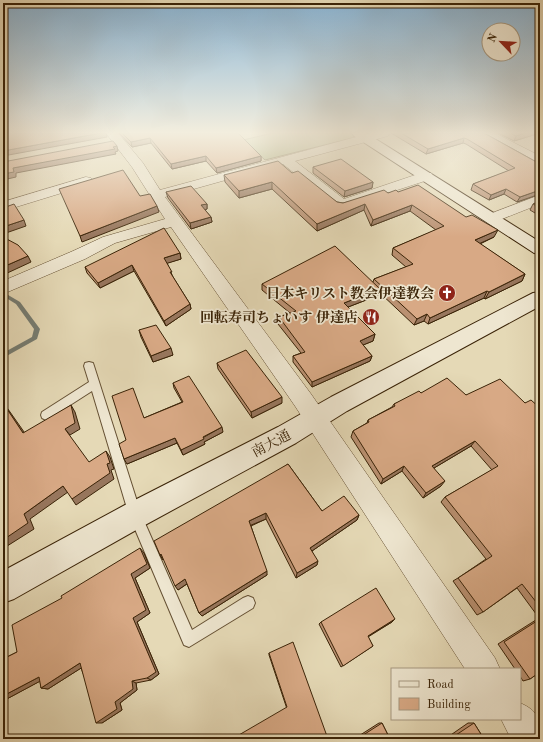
<svg xmlns="http://www.w3.org/2000/svg" width="543" height="742" viewBox="0 0 543 742" font-family="'Old Standard TT','Noto Serif JP',serif">
  <style>
    .green { fill: #b5bf8d; stroke: #78714a }
    .lines { fill: none; stroke-linecap: round; stroke-linejoin: round }
    .stream { fill: #757c72; fill-rule: evenodd }
    .lane-casing { stroke: #655033; stroke-width: 2 }
    .street-casing { stroke: #655033; stroke-width: 1 }
    .secondary-casing { stroke: #3a2307; stroke-width: 2 }
    .lane { fill: #eee6d0; fill-rule: evenodd }
    .street { fill: #eee6d0; fill-rule: evenodd }
    .secondary { fill: #eee6d0; fill-rule: evenodd }
    .wall { fill: #ba9172; stroke: #3a2307 }
    .shaded-wall { fill: #97765d; stroke: #3a2307 }
    .building { fill: #d8a985; stroke: #3a2307 }
    .labels { text-anchor: middle; stroke-width: 3.5; stroke-linejoin: round; paint-order: stroke }
    .poi-label { font-size: 14px; font-weight: bold; fill: #3a2307; stroke: #eee6d0; text-anchor: end }
    .street-label { font-size: 14px; fill: #3a2307; stroke: #eee6d0 }
  </style>
  <rect width="100%" height="100%" fill="#e5d9b6"/>
  <filter id="stains"><feTurbulence type="fractalNoise" baseFrequency=".005" numOctaves="4"/><feColorMatrix values="0 0 0 0 .2 0 0 0 0 .09 0 0 0 0 .02 0 0 0 .5 -.17"/></filter>
  <radialGradient id="worn" r=".72"><stop offset=".6" stop-color="#630" stop-opacity="0"/><stop offset="1" stop-color="#630" stop-opacity=".3"/></radialGradient>
  <!-- green -->
  <path class="green" d="M273 133H351L356 137 265 160 243 140Z"/>
  <g class="lines">
    <!-- stream -->
    <path class="stream" d="M3 292 20 302 40 329 37 339 3 358V353L32 337 34 329 16 304 3 296Z"/>
    <!-- lane casing -->
    <g class="lane-casing">
      <path id="lane" d="M89 362 93 363 94 366 141 514 192 630 243 598 248 596 253 598 255 603 253 608 189 647 184 645 129 515 92 391 50 418 46 420 42 418 41 415 42 412 89 382 84 366 85 363Z"/>
    </g>
    <!-- street casing -->
    <g class="street-casing">
      <path id="street" d="M106 133H118L143 163 160 190 371 133H390L388 136 295 161 344 199 421 173H431L433 176 431 179 342 208 337 207 283 164 165 197 311 394 495 658 500 669H465L295 406 171 227 115 243 85 259 3 294V281L73 251 103 237 165 219 132 167Z
        M480 133H495L540 156V165L482 136Z
        M86 177 91 178 93 181 91 184 3 211V202Z
        M540 195V204L497 221 492 223 487 221 484 218 487 215Z
        M520 703C539 711 540 720 540 739H511L501 719H520Z"/>
    </g>
    <!-- secondary casing -->
    <g class="secondary-casing">
      <path id="secondary" d="M352 133H366L540 242V254L534 253 354 136Z
        M540 292V306L347 411 296 443 145 525 14 599 3 603V571L125 505 278 427 331 397 533 293Z"/>
    </g>
    <!-- lane -->
    <use href="#lane" class="lane"/>
    <!-- street -->
    <use href="#street" class="street"/>
    <!-- secondary -->
    <use href="#secondary" class="secondary"/>
  </g>
  <!-- wall -->
  <path class="wall" d="M119 133H238L261 156V161L217 173 206 161 172 169 151 143 132 147Z
    M391 133H484L540 164V194L517 202 504 194 489 200 471 190 473 184 509 171 466 144 463 143 426 154Z
    M498 133H540L514 141Z
    M313 167 373 182 372 188 344 197 313 173Z
    M292 173 337 202 343 203 388 193 398 192 494 237 480 244 525 274 522 281 485 299 484 298 428 324 424 321 414 325 379 292V295L348 307 375 334 373 341 363 345 372 356 370 361 312 387 293 362V356L301 353 278 324 279 317 290 313 262 290V284L373 282 374 279 406 267 392 255 393 248 436 230 410 211 371 226 364 210 317 231 272 189 239 198 225 182 224 175Z
    M166 192 207 204V209L205 210 211 217 212 222 191 229 168 198Z
    M540 201V216L530 210 533 204Z
    M180 253 181 259 167 263 173 277 190 304 191 309 166 326 134 271 100 288 87 273 85 267Z
    M139 330 173 355 153 362 141 337Z
    M217 363 282 403 252 418 218 369Z
    M173 383 223 432 204 442 205 444 183 455 177 443 127 464 144 418 182 402 174 388Z
    M421 393 466 395 525 403 540 408V672L530 679 523 681 520 676V669H515L498 644 539 618 517 588 483 612 477 615 453 581 458 578 486 559 441 502 445 497 492 470 471 446 434 468 441 486 423 498 402 471 381 484 351 437 353 431 367 423 368 420 392 407 394 404Z
    M288 464 322 511 359 515 357 520 312 551 317 565 296 578 266 519 251 526 267 575 202 616 199 613 187 584 178 590 164 559 163 560 160 555Z
    M144 553 150 568 135 578 150 613 137 622 159 674 151 680 136 683 137 690 120 703 122 710 102 723 81 668 48 689 41 688 40 681 3 701V659L17 652Z
    M321 622H392L368 637 373 646 341 667 319 624Z
    M269 653 328 739H297L269 655Z
    M379 723H382L390 739H354Z
    M468 723H474L484 739H445Z"/>
  <!-- shaded-wall -->
  <path class="shaded-wall" d="M101 133H106L107 137 3 156V151Z
    M525 133H540L514 141 516 136Z
    M150 138 151 143 132 147 131 142Z
    M464 138 463 143 426 154 428 149Z
    M117 146 118 151 115 152 116 154 16 173V177L3 180V174L13 168Z
    M206 156V161L172 169 171 164Z
    M261 156V161L217 173 216 168Z
    M272 182V189L239 198V191Z
    M373 182 372 188 344 197 345 191Z
    M506 189 504 194 489 200 491 195Z
    M540 190V194L517 202 520 197Z
    M207 204V209L202 211 201 205Z
    M365 204 364 210 317 231V224Z
    M412 205 410 211 371 226 373 220Z
    M157 206 159 212 82 242 80 236Z
    M211 217 212 222 191 229 190 223Z
    M24 220 26 226 3 234V227Z
    M498 230 494 237 472 247 475 240Z
    M180 253 181 259 165 264 164 258Z
    M28 256 31 262 3 275V267Z
    M132 265 134 271 100 288 98 283Z
    M525 274 522 281 485 299 489 292Z
    M380 289 379 295 343 309 344 303Z
    M487 291 484 298 428 324 430 318Z
    M190 304 191 309 166 326 164 321Z
    M427 314 424 321 414 325 417 319Z
    M375 334 373 341 358 347 360 341Z
    M171 348 173 355 153 362 151 356Z
    M372 356 370 361 312 387V382Z
    M282 397V403L252 418 251 412Z
    M3 402 29 439 23 433 3 403Z
    M71 405 75 412 80 429 70 435 65 429Z
    M222 427 223 432 204 442 205 444 183 455 181 450Z
    M175 438 177 443 127 464 124 459Z
    M475 441 471 446 429 471 432 466Z
    M106 451 110 457 114 469 111 470 114 479 76 505 72 499 107 464Z
    M404 466 402 471 381 484 383 479Z
    M445 481 441 486 423 498 426 493Z
    M63 486 68 492 30 519 34 529 4 548H3V540L24 514Z
    M266 513V519L249 526V521Z
    M359 515 357 520 309 553 310 548Z
    M140 548 144 553 150 568 135 578 150 613 137 622 159 674 151 680 147 678 133 618 131 574Z
    M161 554 164 559 163 560 160 555Z
    M318 561 317 565 296 578 297 573Z
    M267 571V575L202 616 199 613Z
    M185 579 188 583 178 590 175 586Z
    M395 619 392 622 365 638 368 636Z
    M80 663 86 665 48 689 41 688Z
    M39 677 46 678 3 701V696Z
    M132 681 136 683 137 690 120 703 122 710 102 723H96L115 702Z"/>
  <!-- building -->
  <path class="building" d="M3 133H101L3 151Z
    M122 133H238L261 156 216 168 206 156 171 164 150 138 131 142Z
    M401 133H484L540 164V190L520 197 506 189 491 195 473 184 515 168 467 139 464 138 428 149Z
    M510 133H525L516 136Z
    M113 141 117 146 113 147 115 149 13 168 14 172 3 174V162Z
    M341 159 373 182 345 191 313 167Z
    M278 161 292 173 298 171 337 202 343 203 384 190 388 193 396 190 398 192 418 185 466 217 472 215 498 230 475 240 525 274 489 292 487 291 430 318 427 314 417 319 374 279 413 264 393 248 444 226 412 205 373 220 365 204 317 224 272 182 239 191 224 175Z
    M123 170 140 196 150 194 157 206 80 236 59 189Z
    M191 186 207 204 201 205 211 217 190 223 166 192Z
    M540 201V208L533 204Z
    M14 204 24 220 3 227V208Z
    M164 228 180 253 164 258 172 272H170L190 304 164 321 132 265 98 283 85 267Z
    M3 237 18 245 28 256 3 267Z
    M335 246 380 289 344 303 375 334 360 341 372 356 312 382 293 356 305 352 279 317 296 311 262 284Z
    M156 325 171 348 151 356 139 330Z
    M246 350 282 397 251 412 217 363Z
    M189 376 222 427 203 437 204 439 181 450 175 438 124 459 119 444 126 440 112 396 133 388 144 418 183 402 173 383Z
    M447 378 466 395 500 379 525 403 531 400 540 408V607L522 584 483 612 458 578 492 556 445 497 498 466 475 441 432 466 445 481 426 493 404 466 383 479 353 431 369 422 368 420 395 406 394 404 419 391 421 393Z
    M3 403 23 433 71 405 75 423 65 429 89 462 106 451 110 463 107 464 110 473 72 499 63 486 24 514 28 523 3 540Z
    M288 464 322 511 344 496 359 515 310 548 318 561 297 573 266 513 249 521 267 571 199 613 185 579 175 586 161 554 160 555 154 541Z
    M140 548 147 564 131 574 146 610 133 618 156 672 147 678 132 681 133 689 115 702 117 709 96 723 80 663 41 688 39 677 3 696V659L17 652 12 625 62 598 61 596Z
    M376 588 395 619 368 636 373 646 343 666 321 622Z
    M540 619V672L530 679 504 642Z
    M293 642 328 739H297V736L292 739H232L287 707 269 653Z
    M382 723 390 739H357Z
    M474 723 484 739H450Z"/>
  <!-- sky -->
  <linearGradient id="sky" x2="0" y2="1"><stop stop-color="#89b5d6"/><stop offset="0.56" stop-color="#f3eede"/><stop offset="1" stop-color="#f3eede" stop-opacity="0"/></linearGradient>
  <rect width="543" height="237" fill="url(#sky)"/>
  <!-- icons -->
  <defs>
    <g id="church-disc" transform="scale(0.9)"><circle r="9.5" fill="#8f2418" stroke="#eee6d0"/><path d="M-1.2-6h2.4v3.5h3.3v2.4h-3.3V6h-2.4V-.1h-3.3v-2.4h3.3Z" fill="#fff"/></g>
    <g id="restaurant-disc" transform="scale(0.9)"><circle r="9.5" fill="#8f2418" stroke="#eee6d0"/><path d="M-5-6h1v4h1v-4h1v4h1v-4h1v5L-1.5 .5V6h-2V.5L-5-1ZM5-6V6H3V1.5H1.5Q1.5-4 5-6Z" fill="#fff"/></g>
  </defs>
  <g fill-rule="evenodd">
    <use href="#church-disc" x="447" y="293"/>
    <use href="#restaurant-disc" x="371" y="317"/>
  </g>
  <g class="labels">
    <!-- poi labels -->
    <g class="poi-label">
      <text x="434" y="298">日本キリスト教会伊達教会</text>
      <text x="358" y="322">回転寿司ちょいす 伊達店</text>
    </g>
    <!-- street labels -->
    <g class="street-label">
      <text transform="translate(271 443) rotate(-28)" y="5">南大通</text>
    </g>
  </g>
  <!-- margin -->
  <rect width="543" height="742" fill="none" stroke="#e5d9b6" stroke-width="16"/>
  <rect x="4" y="4" width="535" height="734" fill="none" stroke="#3a2307" stroke-width="2"/>
  <rect x="8" y="8" width="527" height="726" fill="none" stroke="#3a2307"/>
  <!-- legend -->
  <rect x="391" y="668" width="130" height="52" fill="#eee6d0" stroke="#a69880"/>
  <rect x="399" y="681" width="20" height="6" fill="#eee6d0" stroke="#a69880"/>
  <text x="427" y="688" font-size="12" fill="#3a2307">Road</text>
  <rect x="399" y="698" width="20" height="12" fill="#d8a985" stroke="#a69880"/>
  <text x="427" y="708" font-size="12" fill="#3a2307">Building</text>
  <!-- north arrow -->
  <g transform="translate(501 42) rotate(295)"><circle r="19" fill="#eee6d0" stroke="#a69880"/>
  <path d="M0-3L7 15L0 10L-7 15Z" fill="#8f2418"/>
  <text y="-6" font-size="11" font-weight="bold" text-anchor="middle" fill="#3a2307">N</text>
  </g>
  <rect width="100%" height="100%" filter="url(#stains)"/>
  <rect width="100%" height="100%" fill="url(#worn)"/>
</svg>
